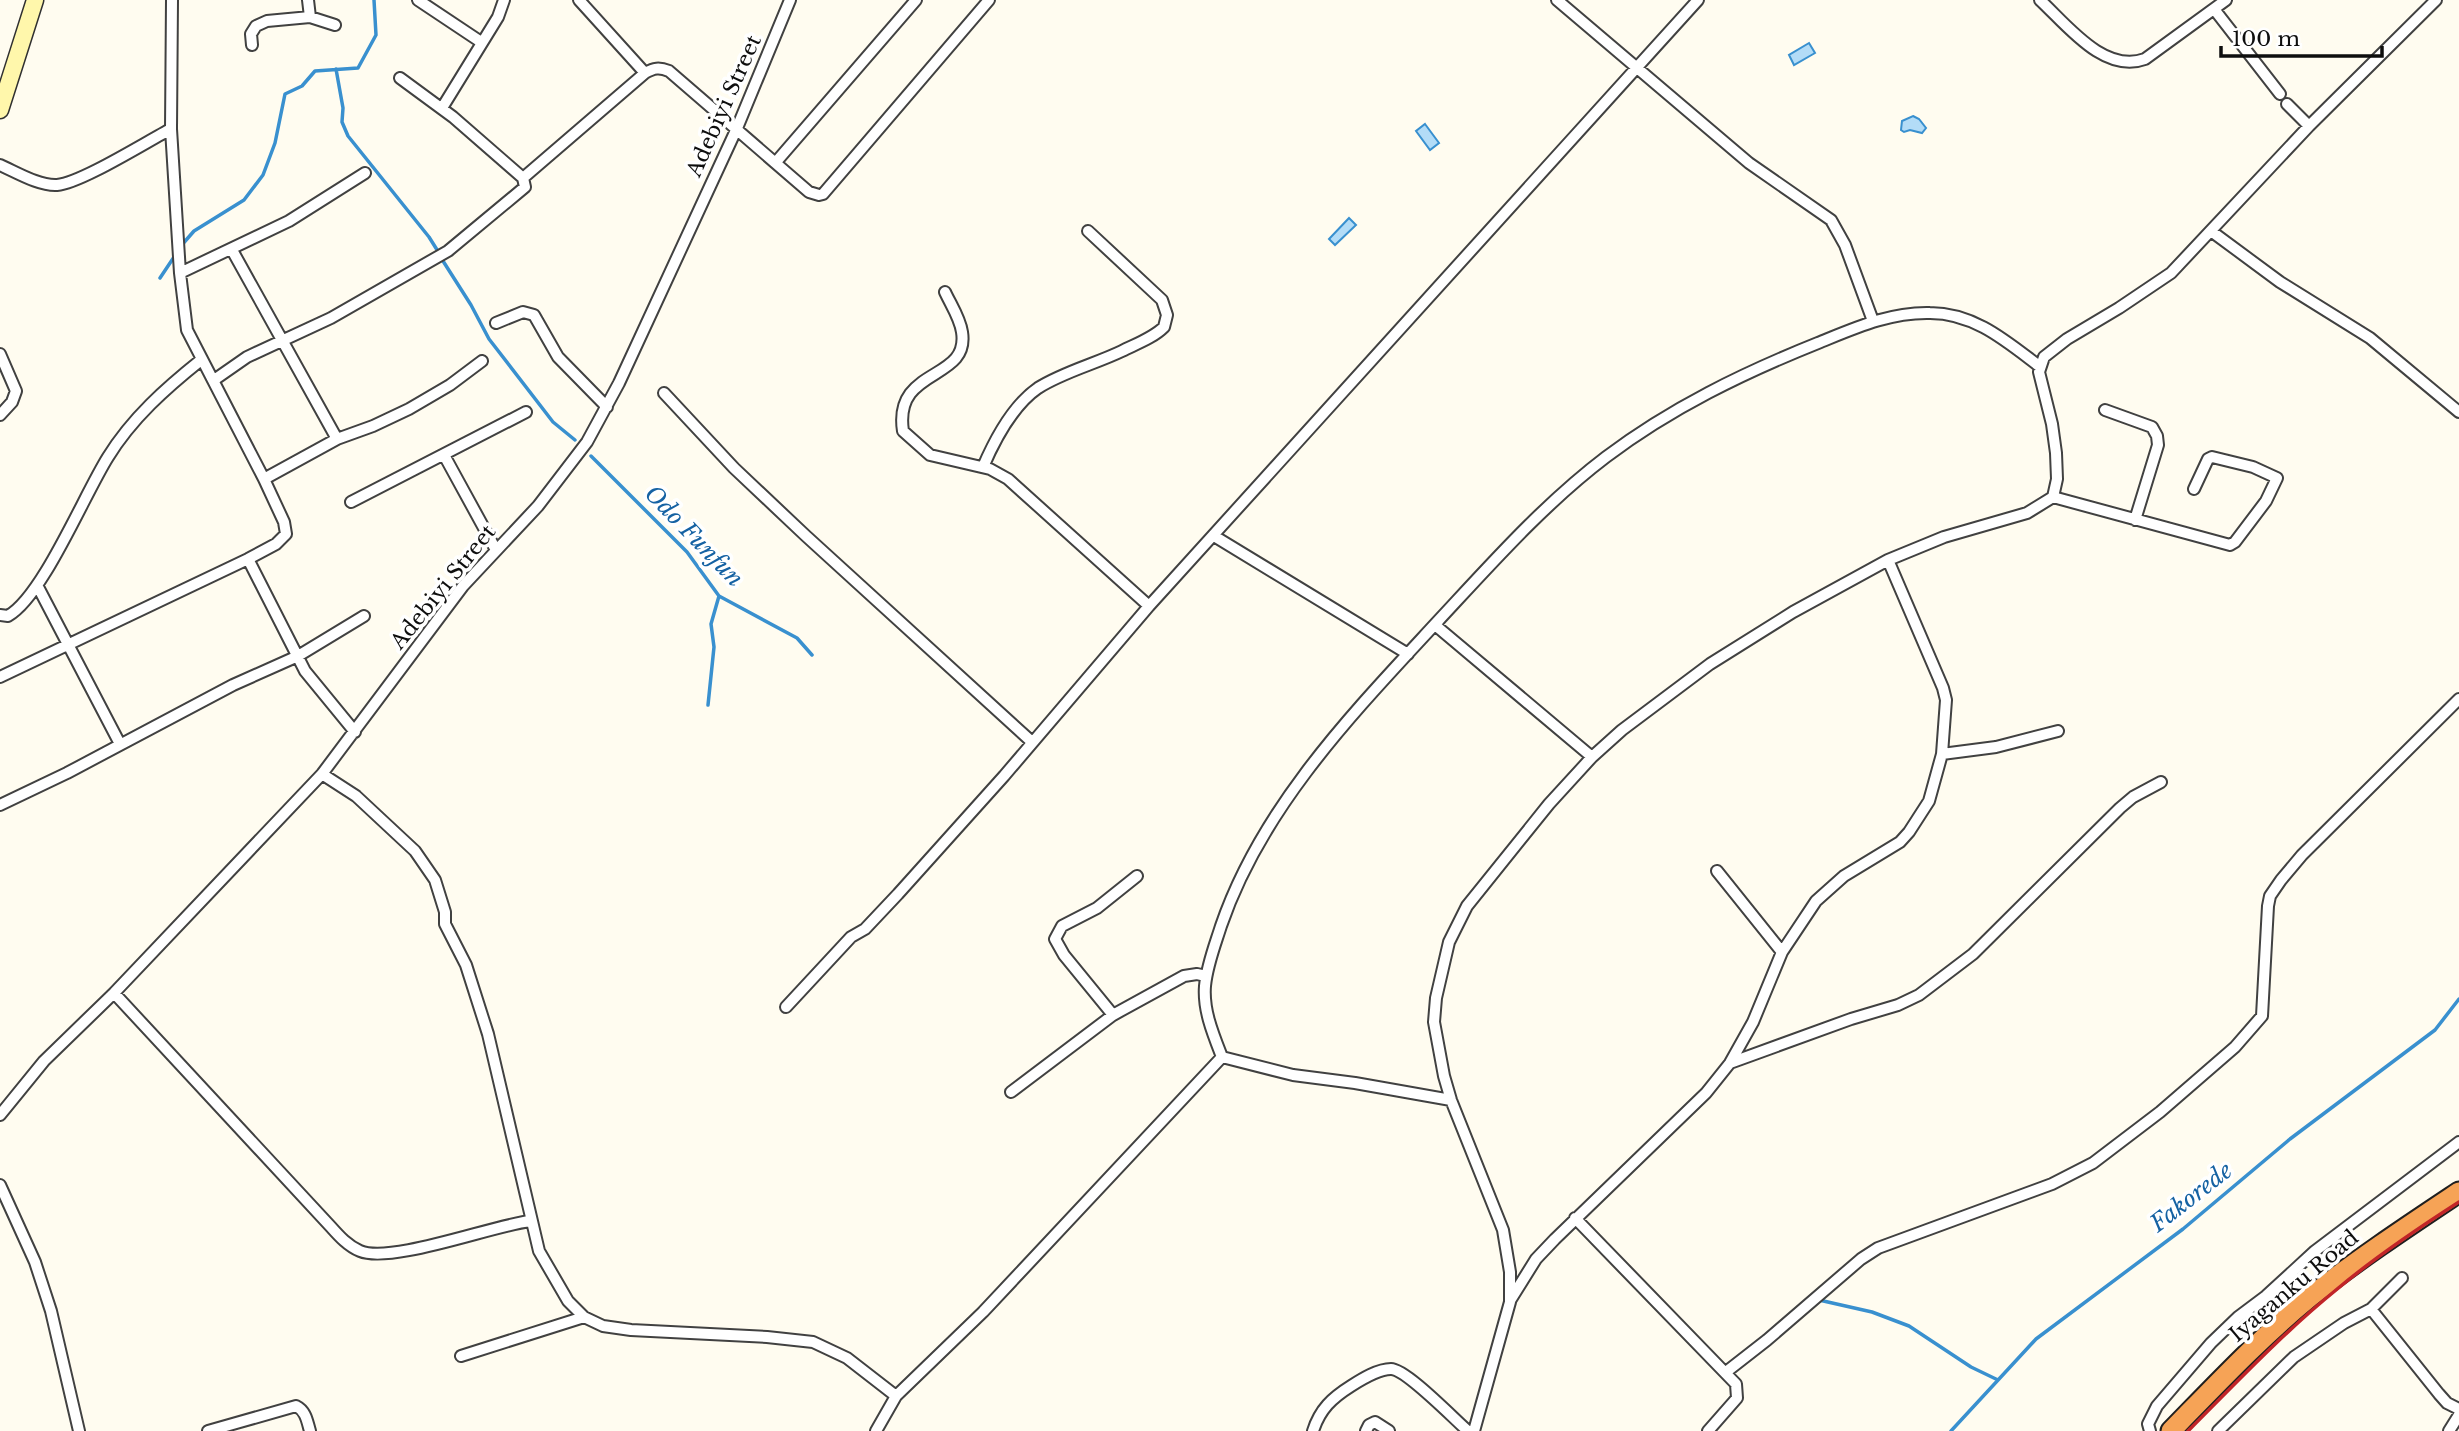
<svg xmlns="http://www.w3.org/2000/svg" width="2459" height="1431" viewBox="0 0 2459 1431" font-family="'Libre Baskerville',serif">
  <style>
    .water { fill: #b3dcf7; stroke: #3990cf; stroke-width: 2 }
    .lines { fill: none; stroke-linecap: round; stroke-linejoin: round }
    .stream { stroke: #3990cf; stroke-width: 3.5 }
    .street-casing { stroke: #414141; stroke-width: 14 }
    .secondary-casing { stroke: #303030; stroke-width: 19 }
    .highway-casing { stroke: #1f1f1f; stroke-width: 23 }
    .street { stroke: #fff; stroke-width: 10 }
    .secondary { stroke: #fff7ab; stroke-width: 16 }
    .highway { stroke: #f6a356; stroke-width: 19 }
    .rail { stroke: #c12428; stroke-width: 3.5 }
    .labels { text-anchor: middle; stroke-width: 7; stroke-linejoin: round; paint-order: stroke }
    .street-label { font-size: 21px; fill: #0e0e0e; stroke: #fff }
    .water-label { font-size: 23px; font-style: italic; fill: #1562a3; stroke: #fff }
  </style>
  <rect width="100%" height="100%" fill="#fffcf0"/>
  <!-- water -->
  <path class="water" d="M1809 43 1815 53 1794 65 1789 55Z
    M1913 116 1919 119 1926 128 1922 133 1910 130 1904 132 1901 130 1902 121Z
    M1425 124 1439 143 1430 150 1416 131Z
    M1349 218 1356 225 1335 245 1329 239Z"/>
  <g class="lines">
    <!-- stream -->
    <path class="stream" d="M336 69 343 108 342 122 348 136 429 237 439 253
      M180 247 194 231 244 200 263 175 275 143 285 94 302 86 315 71 358 68 376 35 374 0
      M443 261 471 305 489 339 553 422 575 440
      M160 278 176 254
      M591 456 687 552 719 596 797 638 812 655
      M708 705 714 647 711 624 719 596
      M1819 1300 1872 1312 1909 1326 1971 1367 1998 1380
      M1951 1431 2036 1339 2183 1229 2290 1139 2435 1030 2459 999"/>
    <!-- street casing -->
    <g class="street-casing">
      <path id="street" d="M308 0 310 17
        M418 0 481 42
        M579 0 645 73
        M1557 0 1749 163 1831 220 1845 245 1873 321
        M2040 0C2067 25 2104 74 2145 59L2226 0
        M2214 9 2280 94
        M252 45 251 34 256 26 267 21 310 17 335 25
        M400 78 453 117 523 178
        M2287 104 2309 126
        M442 108 498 17 504 0
        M776 162 916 0
        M0 165C16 172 39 186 57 185 81 183 146 142 171 129
        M2211 231 2280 282 2370 338 2459 412
        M232 250 337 439
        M180 273 289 221 365 173
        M945 292C951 305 960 318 962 332 970 382 893 366 903 431L930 455 990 469 1008 479 1149 606
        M496 323 523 312 534 315 558 357 607 407
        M0 354 16 391 12 402 0 415
        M214 380 247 357 331 318 448 251 525 187 523 178 645 73C654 68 659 67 669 71L809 192 819 195 823 194 989 0
        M664 393 734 468 806 536 1032 742
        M2105 410 2152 427 2157 436 2158 445 2135 520
        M444 455 496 550
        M983 467C995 439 1012 406 1038 388 1063 372 1095 364 1122 351 1136 344 1153 338 1164 327L1167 315 1162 300 1088 231
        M264 479 337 439 373 426 409 409 450 385 482 361
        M2053 497 2230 545 2235 542 2266 501 2277 478 2253 467 2212 457 2208 459 2194 489
        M351 502 526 412
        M1214 536 1408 654
        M248 559 305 671 355 732
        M37 585 120 744
        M0 615 8 616C43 596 84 495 108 457 132 418 166 388 201 360
        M1435 625 1592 757
        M0 677 248 559 276 544 286 534 284 522 264 479 187 330 180 273 171 129 172 0
        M1942 754 1996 747 2058 731
        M322 774 356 796 415 851 435 880 445 912V924L466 965 488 1034 539 1251 568 1301 584 1317 603 1326 631 1330 767 1337 813 1342 847 1358 896 1396
        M0 805 67 773 233 685 298 656 364 616
        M1717 871 1782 952
        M114 993 331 1227C339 1236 348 1246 360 1251 391 1264 491 1226 530 1221
        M786 1007 851 937 865 929 898 894 1004 776 1149 606 1698 0
        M1113 1015 1064 955 1055 939 1062 926 1097 908 1137 876
        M1730 1063 1851 1019 1898 1005 1919 995 1973 954 2120 808 2133 797 2161 782
        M1011 1092 1113 1015 1184 976 1197 974 1206 976
        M1451 1100 1355 1083 1293 1075 1222 1057C1213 1034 1203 1010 1205 986 1207 965 1215 945 1221 926 1262 806 1354 712 1438 621 1491 564 1544 504 1606 457 1671 408 1743 373 1818 343 1855 328 1890 312 1930 313 1974 313 2006 341 2039 366
        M0 1115 44 1061 114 993 322 774 463 586 538 506 587 442 619 383 737 128 790 0
        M0 1185 35 1262 51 1311 79 1431
        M1575 1218 1736 1384 1737 1398 1708 1431
        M1511 1299 1536 1259 1555 1239 1706 1093 1730 1063 1753 1022 1782 952 1816 901 1844 876 1900 842 1909 832 1929 801 1942 754 1946 700 1943 688 1888 560
        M2371 1309 2439 1394 2447 1403 2459 1409
        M461 1356 584 1317
        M1726 1372 1767 1340 1861 1259 1878 1248 2052 1184 2093 1163 2160 1112 2235 1047 2262 1016 2268 906 2270 896 2281 880 2302 855 2459 699
        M208 1431 296 1406C306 1411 307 1421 310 1431
        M876 1431 896 1396 983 1312 1222 1057
        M1313 1431C1320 1409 1332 1398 1351 1386 1362 1379 1378 1369 1391 1369 1406 1369 1454 1419 1468 1431
        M1366 1431 1369 1425 1375 1422 1389 1431
        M1474 1431 1510 1302V1272L1503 1230 1451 1100 1444 1076 1434 1022 1436 998 1449 942 1467 906 1549 804 1592 757 1622 730 1710 664 1793 612 1888 560 1944 537 2027 513 2053 497 2057 479 2056 453 2052 424 2039 372 2044 357 2067 339 2119 308 2171 273 2309 126 2436 0
        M2150 1431 2148 1424 2157 1406 2211 1343 2238 1317 2266 1296 2315 1251 2459 1142
        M2218 1431 2294 1357 2344 1323 2371 1309 2402 1278
        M2449 1431 2459 1415"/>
    </g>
    <!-- secondary casing -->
    <g class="secondary-casing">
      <path id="secondary" d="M0 110 35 0"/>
    </g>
    <!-- highway casing -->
    <g class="highway-casing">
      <path id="highway" d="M2171 1431C2216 1385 2260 1338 2310 1297 2358 1259 2408 1226 2459 1192"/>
    </g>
    <!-- street -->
    <use href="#street" class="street"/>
    <!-- secondary -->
    <use href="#secondary" class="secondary"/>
    <!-- highway -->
    <use href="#highway" class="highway"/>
    <!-- rail -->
    <path class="rail" d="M2188 1431C2236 1383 2283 1333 2336 1290 2374 1258 2417 1229 2459 1202"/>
  </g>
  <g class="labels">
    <!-- street labels -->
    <g class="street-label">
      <text transform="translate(724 106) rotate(-66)" y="7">Adebiyi Street</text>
      <text transform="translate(443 587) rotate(-51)" y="7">Adebiyi Street</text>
      <text transform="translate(2294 1286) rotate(-40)" y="7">Iyaganku Road</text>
    </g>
    <!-- water labels -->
    <g class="water-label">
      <text transform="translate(694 536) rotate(46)" y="8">Odo Funfun</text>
      <text transform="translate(2191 1197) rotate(-38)" y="8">Fakorede</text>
    </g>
  </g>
  <!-- scale -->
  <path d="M2221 46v10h161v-10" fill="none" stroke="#0e0e0e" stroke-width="3.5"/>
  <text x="2232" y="46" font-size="21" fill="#0e0e0e" stroke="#ffffff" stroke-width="5" paint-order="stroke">100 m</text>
</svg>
